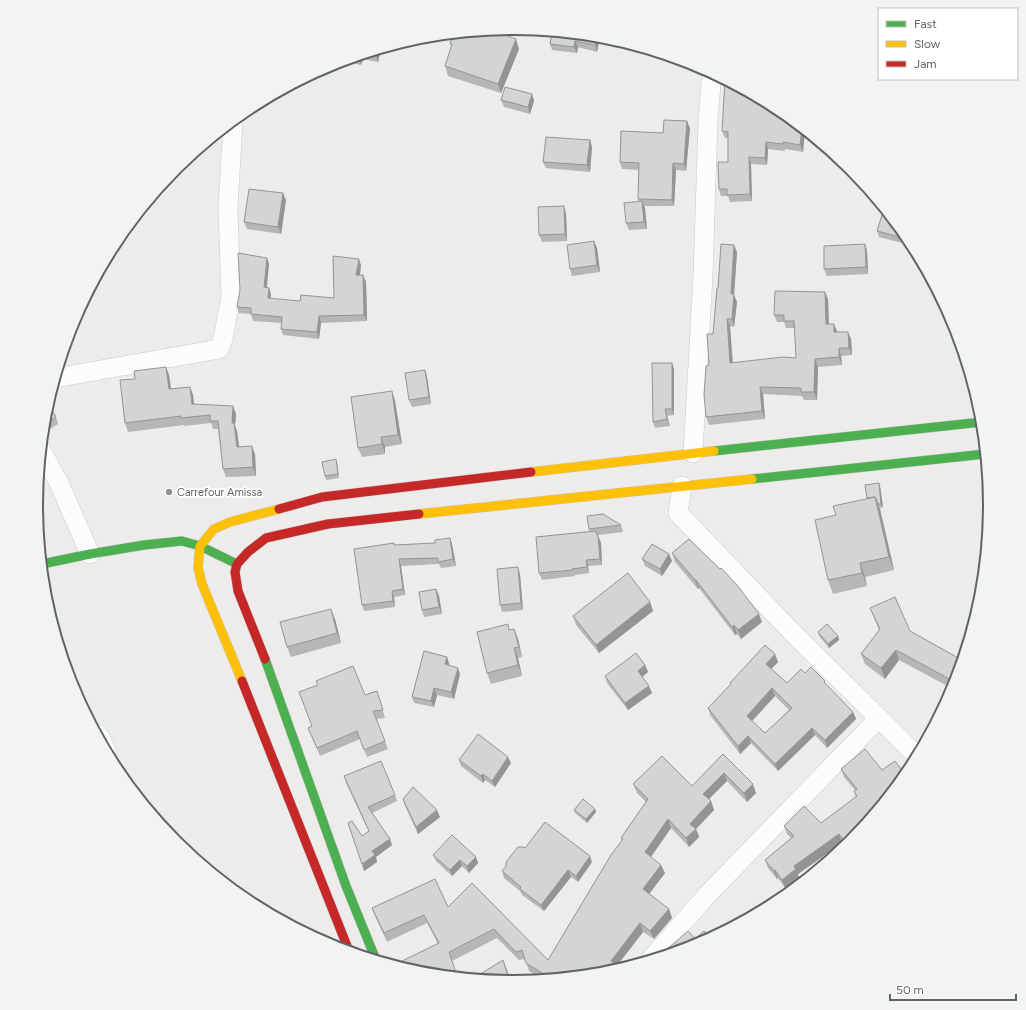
<svg xmlns="http://www.w3.org/2000/svg" width="1026" height="1010" viewBox="0 0 1026 1010" font-family="Figtree,sans-serif">
  <style>
    .lines { fill: none; stroke-linecap: round; stroke-linejoin: round }
    .street-casing { stroke: #cbcaca; stroke-width: 20 }
    .fast-casing { stroke: #cacaca; stroke-width: 10 }
    .slow-casing { stroke: #cacaca; stroke-width: 10 }
    .jam-casing { stroke: #cacaca; stroke-width: 10 }
    .street { stroke: #fcfcfc; stroke-width: 19 }
    .fast { stroke: #4caf50; stroke-width: 9 }
    .slow { stroke: #ffc107; stroke-width: 9 }
    .jam { stroke: #c62828; stroke-width: 9 }
    .wall { fill: #b7b5b5; fill-rule: evenodd }
    .shaded-wall { fill: #959494 }
    .building { fill: #d5d3d3; stroke: #959494; fill-rule: evenodd }
    .poi-dot { fill: #919495; stroke: #fff; stroke-width: 1.5 }
    .labels { text-anchor: middle; stroke-width: 4; stroke-linejoin: round; paint-order: stroke }
    .poi-label { font-size: 11px; fill: #5f6467; stroke: #fff; text-anchor: start }
    .rim { fill: none; stroke: #5f6467; stroke-width: 2 }
  </style>
  <rect width="100%" height="100%" fill="#eeecea"/>
  <g class="lines">
    <!-- street casing -->
    <g class="street-casing">
      <path id="street" d="M55 378 219 349 223 339 231 297 228 209 233 121
        M41 450 59 483 90 554
        M693 453 703 276 708 119 712 73
        M682 486 678 513 791 631 917 756
        M97 734 100 737 106 751
        M651 959 708 894 879 718"/>
    </g>
    <!-- fast casing -->
    <g class="fast-casing">
      <path id="fast" d="M714 451 982 422
        M752 479 985 454
        M42 564 90 554 144 545 182 541 200 546 237 564
        M265 659 346 886 376 960"/>
    </g>
    <!-- slow casing -->
    <g class="slow-casing">
      <path id="slow" d="M531 472 714 451
        M419 514 752 479
        M242 681 202 584 198 567 200 546 214 529 230 522 279 509"/>
    </g>
    <!-- jam casing -->
    <g class="jam-casing">
      <path id="jam" d="M279 509 322 497 531 472
        M265 659 238 591 235 572 237 564 248 552 266 538 328 524 419 514
        M242 681 349 951"/>
    </g>
    <!-- street -->
    <use href="#street" class="street"/>
    <!-- fast -->
    <use href="#fast" class="fast"/>
    <!-- slow -->
    <use href="#slow" class="slow"/>
    <!-- jam -->
    <use href="#jam" class="jam"/>
  </g>
  <!-- wall -->
  <path class="wall" d="M509 28 506 36 519 49 501 93 448 76 445 66 451 47 450 43 452 39 442 35Z
    M600 37 597 52 578 47 577 53 552 50 550 44Z
    M381 49 378 62 363 59 361 65 343 61Z
    M532 94 534 101 530 114 504 107 501 100Z
    M778 109 805 131 803 152 785 149V151L768 149 767 165 751 164 752 201 730 202 728 196H721L719 189 728 162V138H725L722 131Z
    M690 128 686 171 676 170 674 206H644L645 208 647 229 629 230 626 223 639 202 638 199 639 170 622 169 620 162 663 133Z
    M590 140 592 147 590 172 546 168 543 162Z
    M286 200 281 234 247 229 244 222Z
    M566 213 567 241 542 242 539 235Z
    M882 215 910 240V245L879 237 877 231Z
    M594 241 597 248 600 272 572 276 570 269Z
    M865 244 867 251 868 274 827 276 824 269Z
    M737 252 734 295 737 302 734 327 730 326 733 363 796 358 795 328H786L784 322H777L774 315 825 292 828 299 829 324 837 332H848L851 339 852 355 841 356 842 365 818 367 817 400H804L802 396 763 394 765 419 709 425 706 417 709 365 718 288Z
    M267 258 269 264 267 287 269 288 271 294V299L300 301 334 298 361 265 360 275H363L366 282 367 321 321 323 319 339 283 335 281 329 282 323 253 321 251 314 239 313 237 307Z
    M672 363 674 369V415L667 416 670 426 655 428 653 422Z
    M425 370 427 377 431 404 412 407 409 400Z
    M169 375 171 389 190 387 193 395 194 404 236 414 235 426 237 431 239 447 255 454 256 476 226 477 223 469 218 429H213L211 423 184 426V425L128 432 125 423Z
    M392 391 395 401 402 444 385 447V454L362 457 358 448Z
    M45 412 56 417 58 424 47 431 44 425Z
    M337 463 339 478 326 480 325 476Z
    M879 483 880 486 883 507 880 508 894 570 865 577 867 586 833 594 828 580 836 515 867 498Z
    M621 525 623 532 598 535 601 543 602 565 588 566 589 573 575 575V576L542 580 539 573 590 532 589 529Z
    M450 538 452 544 456 566 441 568 439 564 401 566 405 595 394 597 395 607 364 611 362 605 394 545 435 543Z
    M672 553 762 622 741 639 737 634 735 635 699 588 698 589 675 562Z
    M669 554 672 561 662 576 645 566 642 559Z
    M520 574 523 610 502 612 500 605Z
    M436 589 439 596 442 614 424 617 422 610Z
    M650 602 653 611 599 653 576 625 573 616Z
    M870 608 910 631 962 660 953 689 899 660 885 679 865 664 861 654 879 630Z
    M335 619 341 643 291 657 287 647Z
    M514 629 518 639 522 657 518 658 522 676 491 684 487 673 510 630Z
    M818 632 838 636 839 640 829 648 819 636Z
    M447 657 449 664V665L460 674 454 699 437 695 434 707 414 703 412 697Z
    M778 662 771 669 787 683 805 673 827 686 853 712 856 719 827 748 815 735 778 771 751 743 740 754 710 715 708 708 730 685V683ZM775 696 789 710 765 733 752 721Z
    M645 665 648 672 642 676 652 693 628 710 607 683 605 676Z
    M377 691 385 718 376 719 388 749 367 757 360 739 320 756 308 728 365 695Z
    M723 754 756 793 747 802 727 781 709 799 711 801 714 810 696 829 699 837 689 847 671 828 651 857 665 873 649 894 669 909 672 918 654 939 643 932 616 967 617 969 606 973 542 979 529 971 525 959 519 960 497 938 452 961 457 977 420 973 404 968 438 944 427 923 387 942 375 916 372 908 448 907 472 883 548 960 622 841 621 838 646 802 637 793 633 784 692 786Z
    M459 760 511 763 495 787 485 780 483 783 461 766Z
    M841 769 882 770 904 773 905 776 850 842 845 847 842 843 798 874 799 878 785 888 778 878 777 879 768 868 765 860 791 838 787 834 784 826 821 823 856 798 854 791 855 790 844 777Z
    M344 776 395 795 397 801 372 813 392 845 376 857 377 862 364 871 362 836 369 832 346 783Z
    M403 799 440 817 418 834 405 806Z
    M595 809 596 812 587 823 575 813 574 810Z
    M525 848 592 862 578 882 571 877 544 911 522 895 520 891 504 878 502 871Z
    M433 855 476 857 478 863 469 873 462 866 452 876 436 861Z"/>
  <!-- shaded-wall -->
  <path class="shaded-wall" d="M509 28 503 43 500 33 501 29Z
    M597 36 600 37 597 52 595 45Z
    M516 39 519 49 501 93 498 84Z
    M575 41 578 47 577 53 574 47Z
    M381 49 378 62 375 54 376 50Z
    M361 55 363 59 361 65 359 57V56Z
    M532 94 534 101 530 114 528 107Z
    M687 121 690 128 686 171 684 164Z
    M802 128 805 131 803 152 800 145Z
    M590 140 592 147 590 172 587 165Z
    M766 142 768 149 767 165 765 158Z
    M749 157 751 164 752 201 750 194Z
    M673 163 676 170 674 206 672 200Z
    M283 193 286 200 281 234 278 227Z
    M642 201 645 208 647 229 644 222Z
    M564 206 566 213 567 241 565 234Z
    M908 238 911 242 910 245 908 239Z
    M594 241 597 248 600 272 597 265Z
    M865 244 867 251 868 274 866 267Z
    M734 245 737 252 734 295 737 302 734 327 732 319 731 294Z
    M267 258 269 264 266 293 264 287Z
    M359 259 361 265 359 282 356 275Z
    M363 275 366 282 367 321 364 315Z
    M269 288 271 294 270 305 268 298Z
    M825 292 828 299 829 332 826 324Z
    M319 316 321 323 319 339 317 332Z
    M727 319 730 326 733 371 730 363Z
    M834 324 837 331V340L834 332Z
    M848 332 851 339 852 355 849 348Z
    M839 348 841 356 842 365 839 357Z
    M815 359 818 367 817 400 814 392Z
    M672 363 674 369V415L672 409Z
    M166 367 169 375 172 397 169 389Z
    M425 370 427 377 431 404 429 397Z
    M190 387 193 395 195 412 192 404Z
    M760 387 763 394 765 419 762 411Z
    M392 391 395 401 402 444 398 435Z
    M233 406 236 414 235 426 237 431 240 455 237 447 232 423Z
    M665 409 667 416 670 426 667 419Z
    M381 437 385 447V454L382 444Z
    M252 446 255 454 256 476 253 467Z
    M336 459 337 463 339 478 338 474Z
    M879 483 880 486 883 507 881 504Z
    M875 497 880 510 894 570 889 557Z
    M598 536 601 543 602 565 600 559Z
    M450 538 452 544 456 566 453 559Z
    M669 554 672 561 662 576 660 569Z
    M399 559 401 566 405 595 403 589Z
    M586 560 588 566 589 573 587 567Z
    M860 563 865 577 867 586 862 573Z
    M518 567 520 574 523 610 521 603Z
    M695 580H696L699 588 698 589Z
    M436 589 439 596 442 614 439 607Z
    M392 591 394 597 395 607 393 601Z
    M650 602 653 611 599 653 596 645Z
    M331 609 335 619 341 643 337 633Z
    M759 614 762 622 741 639 738 630Z
    M734 625 737 634 735 635 732 627Z
    M514 629 518 639 522 657 519 647Z
    M838 636 839 640 829 648 828 644Z
    M514 648 518 658 522 676 518 665Z
    M896 650 899 660 885 679 881 668Z
    M775 654 778 662 769 671 766 664Z
    M447 657 449 664 447 671 445 664Z
    M645 665 648 672 641 678 638 671Z
    M458 668 460 674 454 699 451 692Z
    M649 686 652 693 628 710 625 703Z
    M434 688 437 695 434 707 431 701Z
    M772 688 775 696 750 723 747 716Z
    M853 712 856 719 827 748 825 740Z
    M812 728 815 735 778 771 775 764Z
    M748 736 751 743 740 754 738 746Z
    M508 757 511 763 495 787 492 781Z
    M724 773 727 781 706 802 703 794Z
    M904 773 905 776 901 780 900 776Z
    M483 774 485 780 483 783 481 776Z
    M753 784 756 793 747 802 744 793Z
    M711 801 714 810 696 829 699 837 689 847 686 838 690 824Z
    M595 809 596 812 587 823 586 819Z
    M437 810 440 817 418 834 416 827Z
    M668 819 671 828 648 861 645 852Z
    M839 834 842 843 798 874 799 878 785 888 782 880 794 866Z
    M390 839 392 845 376 857 377 862 364 871 362 864 372 851Z
    M590 856 592 862 578 882 576 876Z
    M476 857 478 863 469 873 467 866Z
    M460 860 462 866 452 876 450 870Z
    M661 865 665 873 646 898 643 889Z
    M568 870 571 877 544 911 541 905Z
    M775 870 778 878 777 879 774 871Z
    M669 909 672 918 654 939 650 931Z
    M640 923 643 932 616 967 617 969 609 972 611 961Z
    M503 960 507 970 511 982H510Z"/>
  <!-- building -->
  <path class="building" d="M501 29 500 33 516 39 498 84 445 66 452 44 450 43 454 34Z
    M552 32 597 36 595 45 575 41 574 47 550 44Z
    M376 50 375 54 368 53Z
    M725 80 778 109 802 128 800 145 783 142V144L766 142 765 158 749 157 750 194 727 195V189H719L718 162H728V132L722 131Z
    M505 87 532 94 528 107 501 100Z
    M664 120 687 121 684 164 673 163 672 200 638 199 639 163 620 162 621 131 663 133Z
    M546 137 590 140 587 165 543 162Z
    M249 189 283 193 278 227 244 222Z
    M642 201 644 222 626 223 624 203Z
    M564 206 565 234 539 235 538 207Z
    M886 212 908 238V239L877 231 882 215 885 216Z
    M594 241 597 265 570 269 567 245Z
    M721 244 734 245 731 294H734L732 319H727L730 363 783 357 796 358 794 321H784V315H774L775 291 825 292 826 324H834V332H848L849 348H839V357L815 359 814 392H801V388L760 387 762 411 706 417 704 395 706 366 709 365 707 334H713L717 288H718Z
    M865 244 866 267 824 269V246Z
    M238 253 267 258 264 287 269 288 268 298 300 301 301 295 334 298 333 256 359 259 356 275H363L364 315 319 316 317 332 281 329 282 317 251 314V308L237 307 240 290Z
    M652 363H672V409H665L667 419 653 422Z
    M166 367 169 389 190 387 192 404 233 406 232 423H234L237 447 252 446 253 467 223 469 218 421H210V415L181 418V416L125 423 120 380 135 379 134 371Z
    M425 370 429 397 409 400 405 373Z
    M392 391 398 435 381 437 382 444 358 448 351 397Z
    M48 403 56 417 45 424 44 423 45 412Z
    M336 459 338 474 325 476 322 462Z
    M879 483 881 504H878L875 497 867 498 865 485Z
    M875 497 889 557 860 563 862 573 828 580 815 520 836 515 833 506Z
    M603 514 621 525 589 529 587 516Z
    M595 531 598 536 600 559 586 560 587 567 572 569 573 570 539 573 536 537Z
    M450 538 453 559 438 562V558L399 559 403 589 392 591 393 601 362 605 354 549 394 543V545L435 543V540Z
    M689 539 720 569 721 568 737 585 759 614 738 630 734 625 732 627 696 580H695L672 553Z
    M652 544 669 554 660 569 642 559Z
    M518 567 521 603 500 605 497 569Z
    M628 573 650 602 596 645 573 616Z
    M436 589 439 607 422 610 419 592Z
    M895 597 910 631 962 660 955 682 896 650 881 668 861 654 880 629 870 608Z
    M331 609 337 633 287 647 280 622Z
    M508 624 509 630 514 629 519 647 514 648 518 665 487 673 477 632Z
    M827 624 838 636 828 644 818 632Z
    M765 645 775 654 766 664 787 683 801 669 805 673 811 667 825 681 824 682 853 712 825 740 812 728 775 764 748 736 738 746 708 708 731 684 730 683ZM772 688 792 708 765 733 747 716Z
    M424 651 447 657 445 664 458 668 451 692 434 688 431 701 412 697Z
    M636 653 645 665 638 671 649 686 625 703 605 676Z
    M353 666 365 695 377 691 383 710 373 711 385 741 364 750 357 731 317 748 308 728 312 726 299 692 318 685 316 681Z
    M478 734 508 757 492 781 483 774 481 776 459 760Z
    M865 749 882 770 895 761 904 773 900 776 902 779 850 842 847 845 839 834 794 866 796 869 782 880 775 870 774 871 765 860 794 836 784 826 804 806 821 823 857 796 854 791 857 789 841 769Z
    M723 754 753 784 744 793 724 773 703 794 711 801 690 824 696 829 686 838 668 819 645 852 661 865 643 889 669 909 650 931 640 923 611 961 615 964 609 972 606 973 550 978 526 963 522 950 516 952 494 929 449 952 457 976 423 973 421 968 414 971 404 968 402 961 439 943 424 915 384 933 372 908 435 879 448 907 472 883 548 960 611 855 623 839 621 838 648 799 633 784 662 756 692 786Z
    M381 761 395 795 368 807 390 839 372 851 375 855 362 864 348 823 352 821 362 836 369 831 344 776Z
    M413 787 437 810 416 827 403 799Z
    M583 799 595 809 586 819 574 810Z
    M545 822 590 856 576 876 568 870 541 905 520 889 521 887 502 871 506 866V862L518 847H523L525 848Z
    M452 835 476 857 467 866 460 860 450 870 433 855Z
    M688 931 695 939 704 931 710 938 695 946 669 954 666 950Z
    M503 960 510 982 474 978Z"/>
  <!-- markers -->
  <circle class="poi-dot" cx="169" cy="492" r="4"/>
  <g class="labels">
    <!-- poi labels -->
    <g class="poi-label">
      <text x="177" y="496">Carrefour Amissa</text>
    </g>
  </g>
  <!-- crop -->
  <path d="M0 0H1026V1010H0ZM43 505a470 470 0 1 1 940 0a470 470 0 1 1-940 0Z" fill="#f2f3f3" fill-rule="evenodd"/>
  <path class="rim" d="M43 505a470 470 0 1 1 940 0a470 470 0 1 1-940 0Z"/>
  <!-- legend -->
  <rect x="878" y="8" width="140" height="72" fill="#ffffff" stroke="#bfc1c2"/>
  <rect x="886" y="21" width="20" height="6" fill="#4caf50" stroke="#bfc1c2"/>
  <text x="914" y="28" font-size="12" fill="#5f6467">Fast</text>
  <rect x="886" y="41" width="20" height="6" fill="#ffc107" stroke="#bfc1c2"/>
  <text x="914" y="48" font-size="12" fill="#5f6467">Slow</text>
  <rect x="886" y="61" width="20" height="6" fill="#c62828" stroke="#bfc1c2"/>
  <text x="914" y="68" font-size="12" fill="#5f6467">Jam</text>
  <!-- scale -->
  <path d="M890 994v6h126v-6" fill="none" stroke="#5f6467" stroke-width="2"/>
  <text x="896" y="994" font-size="12" fill="#5f6467" stroke="#ffffff" stroke-width="3" paint-order="stroke">50 m</text>
</svg>
